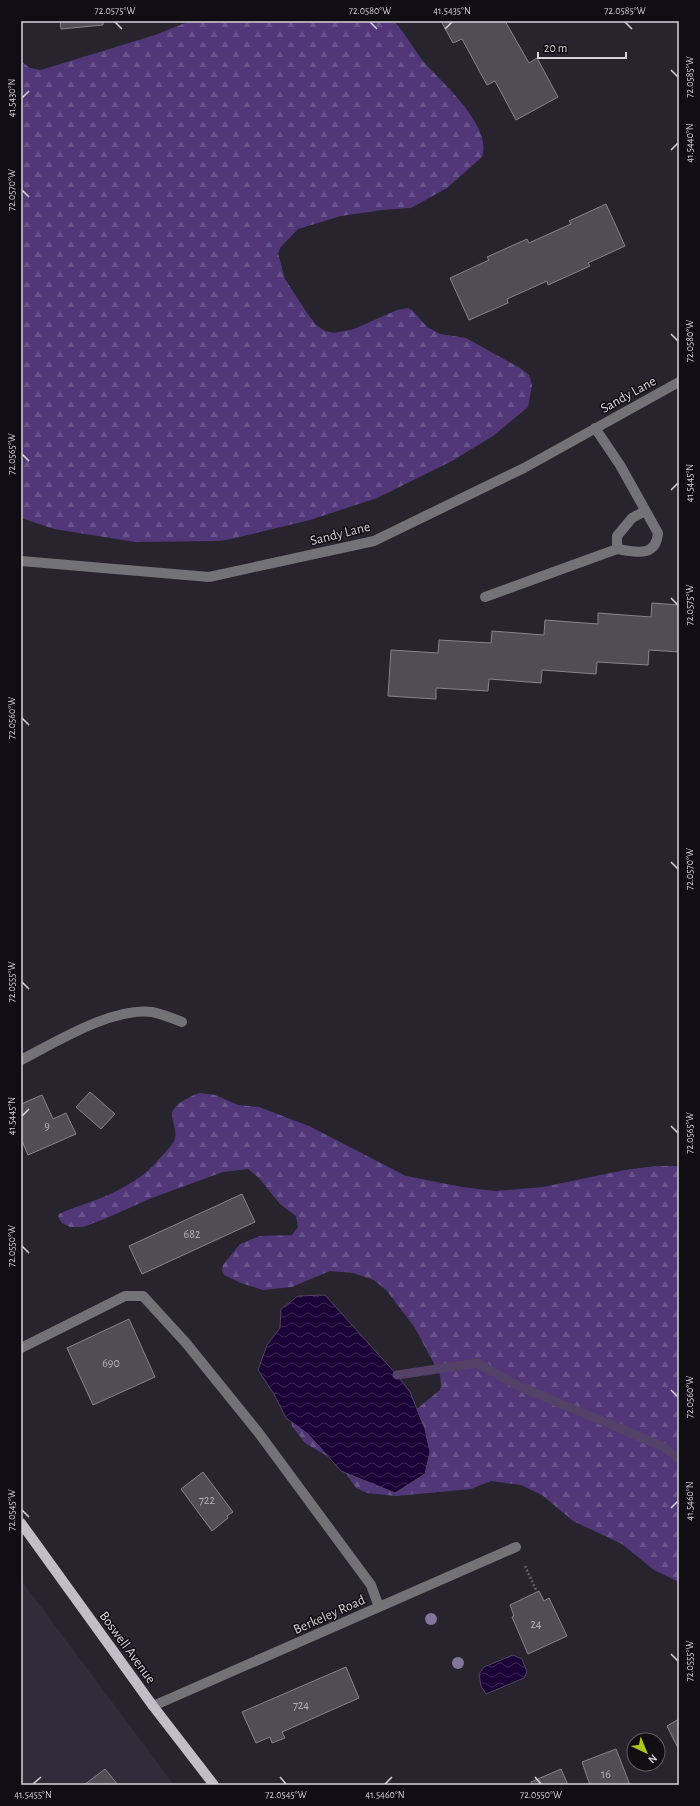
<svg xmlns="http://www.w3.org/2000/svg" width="700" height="1806" viewBox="0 0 700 1806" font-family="'Alegreya Sans',sans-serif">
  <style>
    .built { fill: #302c3a }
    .forest { fill: url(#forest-firs) }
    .water { fill: url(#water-waves); stroke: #544168 }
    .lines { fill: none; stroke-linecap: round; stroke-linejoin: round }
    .stream { stroke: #544168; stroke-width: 9 }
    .building { fill: #504d57; stroke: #87848e }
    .path { stroke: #636068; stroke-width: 2.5; stroke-dasharray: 2 2; stroke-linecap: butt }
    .minor { stroke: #737276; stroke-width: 10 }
    .major { stroke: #c1bec8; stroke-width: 10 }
    .tree { fill: #82759c }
    .ticks { fill: none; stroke: #d5d3d9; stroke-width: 1.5 }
    .labels { text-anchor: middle; stroke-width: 3; stroke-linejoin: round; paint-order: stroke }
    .number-label { font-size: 12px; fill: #b4b2b8 }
    .street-label { font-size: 14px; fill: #d5d3d9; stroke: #100e12 }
    .neatline { fill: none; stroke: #d5d3d9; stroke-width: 1.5 }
    .ticks-label { font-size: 10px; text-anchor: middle; fill: #d5d3d9 }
  </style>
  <defs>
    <pattern id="forest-firs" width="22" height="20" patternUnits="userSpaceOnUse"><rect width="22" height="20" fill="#513778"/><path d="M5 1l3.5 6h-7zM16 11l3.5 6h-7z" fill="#69538b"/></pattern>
    <pattern id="water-waves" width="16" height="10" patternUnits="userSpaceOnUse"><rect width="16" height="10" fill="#1c0337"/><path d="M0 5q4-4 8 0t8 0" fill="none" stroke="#3c2753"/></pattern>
  </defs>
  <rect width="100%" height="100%" fill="#27242d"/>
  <!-- built -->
  <path class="built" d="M21 1580 174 1785H21Z"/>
  <!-- forest -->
  <path class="forest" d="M190 21H394C405 33 413 48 423 61 442 83 493 126 482 157L447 188 411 208 382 210 341 216 298 229 280 248 278 253 285 279 307 313 316 325 325 331 334 333 354 329 397 310 408 308 412 310 427 327 440 334 466 338 520 368 529 375 532 385 528 407 493 436 452 461 377 498 310 520 231 539 219 541 135 542 54 529 21 518V61L30 68 41 70 155 35Z
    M200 1093 215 1095 238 1105 259 1107 309 1126 406 1176 462 1187 495 1191 543 1187 625 1170 655 1166H679V1582L654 1570 622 1544 573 1521 542 1495 521 1485 491 1481 471 1489 396 1496 367 1493 356 1488 339 1463 305 1443 292 1426 290 1417 413 1412 440 1390 441 1385 440 1375 415 1328 387 1291 374 1280 353 1273 330 1271 292 1287 263 1290 241 1283 224 1275 222 1270 223 1265 240 1244 260 1236 292 1235 298 1227 296 1216 280 1204 259 1178 248 1169 223 1172 149 1199 107 1218 83 1227H70L62 1223 58 1217 59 1214C73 1207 87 1204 101 1198 123 1189 146 1176 161 1157 165 1152 174 1144 175 1138 177 1130 172 1122 172 1114 172 1105 192 1095 200 1093Z"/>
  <!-- water -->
  <path class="water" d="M325 1295 397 1375 410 1392 425 1429 430 1452 425 1474 395 1493 341 1471 308 1434 286 1418 274 1394 258 1370 267 1345 280 1328 281 1309 298 1296Z
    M513 1655 522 1659 527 1672 524 1678 486 1694 481 1686 479 1674 484 1667Z"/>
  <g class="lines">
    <!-- stream -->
    <path class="stream" d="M397 1375 477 1363 516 1385 662 1446 679 1459"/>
  </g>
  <!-- building -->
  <path class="building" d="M60 21H103V25L61 29Z
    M441 21H505L529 63 537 58 558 97 516 120 495 81 487 85 462 39 453 43Z
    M606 204 625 246 588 263 590 266 548 285 547 281 507 299 508 303 469 320 450 278 489 260 487 257 527 239 529 243 571 224 569 221Z
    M652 603 679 605V652L649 650 648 665 597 662 596 674 542 670 541 683 489 679 488 691 436 688V699L388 696 391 650 438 653 439 640 491 643 492 631 544 635 545 620 598 624V613L651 617Z
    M90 1092 115 1114 101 1129 76 1107Z
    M42 1095 53 1119 66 1113 76 1134 28 1155 21 1139V1104Z
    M242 1194 255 1222 142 1274 129 1246Z
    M129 1319 155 1377 93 1405 67 1348Z
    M203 1472 233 1512 227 1516 228 1518 212 1531 181 1489Z
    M539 1591 544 1601 549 1598 567 1636 528 1654 512 1617 514 1616 510 1605Z
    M346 1667 359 1698 282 1732 285 1738 272 1743 270 1737 256 1743 242 1712Z
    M679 1719V1748H678L667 1726Z
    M616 1749 630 1785H590L582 1762Z
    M105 1769 118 1785H84Z
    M561 1769 568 1785H532L531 1782Z"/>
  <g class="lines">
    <!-- path -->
    <path class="path" d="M525 1566 537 1592"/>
    <!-- minor -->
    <path class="minor" d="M617 549V536L632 518 645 511
      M21 561 209 577 374 541 524 468 679 382
      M485 597 617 549C635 552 656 558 658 533L620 465 595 428
      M21 1060C56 1042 112 1007 152 1012 162 1014 172 1018 182 1022
      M21 1348 125 1296H143L186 1343 258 1432 371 1585 379 1607
      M153 1706 516 1547"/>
    <!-- major -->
    <path class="major" d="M21 1523 153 1706 214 1785"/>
  </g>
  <!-- trees -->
  <g class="tree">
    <circle cx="431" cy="1619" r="6"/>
    <circle cx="458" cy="1663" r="6"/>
  </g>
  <!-- ticks -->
  <path class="ticks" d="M115 22 122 29M370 22 377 29M625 22 632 29M445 29 452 22M671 70 678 77M22 98 29 91M671 150 678 143M22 190 29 197M671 334 678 341M22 454 29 461M671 490 678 483M671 598 678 605M22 718 29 725M671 862 678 869M22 982 29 989M22 1116 29 1109M671 1126 678 1133M22 1246 29 1253M671 1390 678 1397M671 1508 678 1501M22 1510 29 1517M671 1654 678 1661M280 1777 286 1784M535 1777 541 1784M33 1784 41 1777M385 1784 392 1777"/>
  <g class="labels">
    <!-- number labels -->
    <g class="number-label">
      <text x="47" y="1130">9</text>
      <text x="192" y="1238">682</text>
      <text x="111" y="1367">690</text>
      <text x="207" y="1504">722</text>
      <text x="536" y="1628">24</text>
      <text x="301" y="1709">724</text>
      <text x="606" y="1778">16</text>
    </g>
    <!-- street labels -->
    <g class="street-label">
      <text transform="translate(628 394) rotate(-29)" y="5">Sandy Lane</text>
      <text transform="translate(340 533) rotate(-14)" y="5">Sandy Lane</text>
      <text transform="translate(329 1614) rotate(-24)" y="5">Berkeley Road</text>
      <text transform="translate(128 1647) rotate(54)" y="5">Boswell Avenue</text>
    </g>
  </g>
  <!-- border -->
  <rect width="700" height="1806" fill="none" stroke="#100e12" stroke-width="44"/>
  <!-- north arrow -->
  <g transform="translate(646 1752) rotate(136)"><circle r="19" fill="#100e12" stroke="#5f5d62"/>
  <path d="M0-3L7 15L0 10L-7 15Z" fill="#aac719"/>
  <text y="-6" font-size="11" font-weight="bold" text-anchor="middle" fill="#d5d3d9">N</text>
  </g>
  <!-- scale -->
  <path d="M538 52v6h88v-6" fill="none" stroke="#d5d3d9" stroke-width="2"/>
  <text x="544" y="52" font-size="12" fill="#d5d3d9" stroke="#100e12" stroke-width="3" paint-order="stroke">20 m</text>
  <rect x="22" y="22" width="656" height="1762" class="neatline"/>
  <g class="ticks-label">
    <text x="115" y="14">72.0575°W</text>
    <text x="370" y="14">72.0580°W</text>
    <text x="452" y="14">41.5435°N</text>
    <text x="625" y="14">72.0585°W</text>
    <text transform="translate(689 77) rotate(-90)" y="4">72.0585°W</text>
    <text transform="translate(11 98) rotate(-90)" y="4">41.5430°N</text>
    <text transform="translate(689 143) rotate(-90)" y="4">41.5440°N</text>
    <text transform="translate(11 190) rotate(-90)" y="4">72.0570°W</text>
    <text transform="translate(689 341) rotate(-90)" y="4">72.0580°W</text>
    <text transform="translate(11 454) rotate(-90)" y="4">72.0565°W</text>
    <text transform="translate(689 483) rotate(-90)" y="4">41.5445°N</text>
    <text transform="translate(689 605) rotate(-90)" y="4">72.0575°W</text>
    <text transform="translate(11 718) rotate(-90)" y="4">72.0560°W</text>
    <text transform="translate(689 869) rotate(-90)" y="4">72.0570°W</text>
    <text transform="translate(11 982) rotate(-90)" y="4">72.0555°W</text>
    <text transform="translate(11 1116) rotate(-90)" y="4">41.5445°N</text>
    <text transform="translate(689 1133) rotate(-90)" y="4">72.0565°W</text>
    <text transform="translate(11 1246) rotate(-90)" y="4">72.0550°W</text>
    <text transform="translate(689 1397) rotate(-90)" y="4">72.0560°W</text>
    <text transform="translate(689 1501) rotate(-90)" y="4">41.5460°N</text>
    <text transform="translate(11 1510) rotate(-90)" y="4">72.0545°W</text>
    <text transform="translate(689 1661) rotate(-90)" y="4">72.0555°W</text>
    <text x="33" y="1798">41.5455°N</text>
    <text x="286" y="1798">72.0545°W</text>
    <text x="385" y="1798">41.5460°N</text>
    <text x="541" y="1798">72.0550°W</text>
  </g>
</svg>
